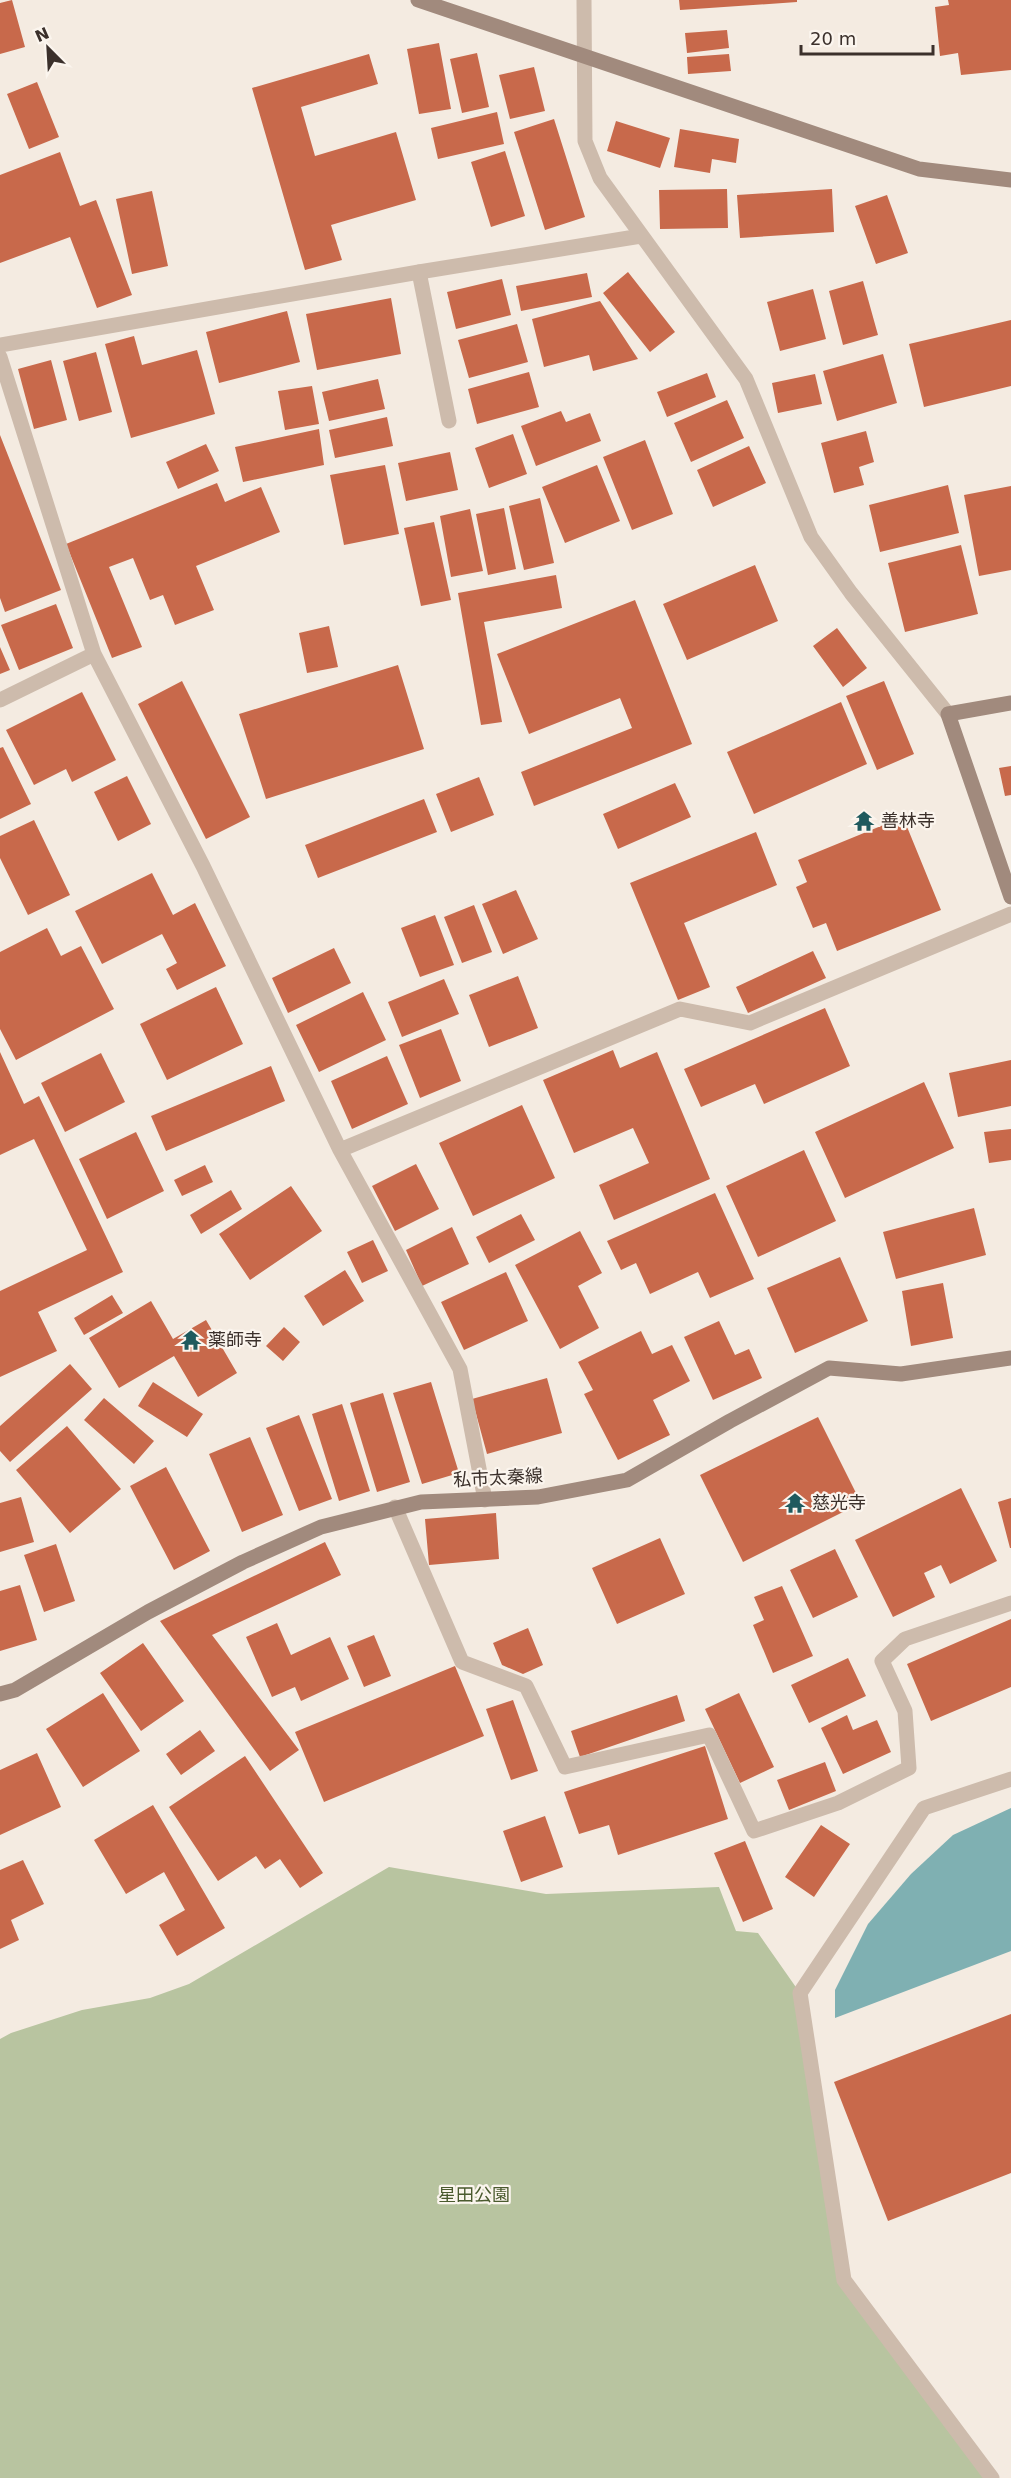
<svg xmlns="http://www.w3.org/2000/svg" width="1011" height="2478" viewBox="0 0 1011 2478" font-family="'DejaVu Sans','Noto Sans JP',sans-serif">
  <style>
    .green { fill: #b8c4a0 }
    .water { fill: #7fb0b2 }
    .building { fill: #c8694b }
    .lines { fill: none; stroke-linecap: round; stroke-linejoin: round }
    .lane { stroke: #cdbbac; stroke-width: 15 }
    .street { stroke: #cdbbac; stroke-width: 15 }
    .secondary { stroke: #a18a7d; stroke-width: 15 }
    .labels { text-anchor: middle; stroke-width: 4.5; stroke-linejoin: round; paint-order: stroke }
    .poi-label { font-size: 18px; fill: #3b302b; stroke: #fbf5ee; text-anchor: start }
    .street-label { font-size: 18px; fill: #3b302b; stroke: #fbf5ee }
    .park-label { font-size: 18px; fill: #4a5a2e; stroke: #fbf5ee }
  </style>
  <rect width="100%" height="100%" fill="#f4ebe1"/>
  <!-- green -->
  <path class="green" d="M389 1867 546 1894 719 1887 736 1931 758 1933 800 1993 844 2280 992 2478H0V2039L11 2033 82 2010 150 1998 189 1984Z"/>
  <!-- water -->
  <path class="water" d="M1011 1808V1951L835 2018V1990L868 1924 911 1874 953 1835Z"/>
  <!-- building -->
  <path class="building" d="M12 0 25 47 0 54V3Z
    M679 0H797V2L680 10Z
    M948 0H1011V70L961 75 958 53 940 56 935 7 949 5Z
    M727 30 729 48 687 53 685 33Z
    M439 43 451 109 419 114 407 49Z
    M477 53 489 107 462 113 450 59Z
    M369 54 378 84 301 107 315 156 396 132 416 200 331 225 342 260 305 270 252 88Z
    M729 54 731 71 688 74 687 57Z
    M534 67 545 111 510 119 499 75Z
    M37 82 59 137 29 149 7 94Z
    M497 112 504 144 438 159 431 128Z
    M554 119 585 217 545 230 514 132Z
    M616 121 670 138 660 168 607 151Z
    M680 129 739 139 736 163 712 159 710 173 674 167Z
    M505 151 525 216 491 227 471 162Z
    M60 152 80 206 96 200 132 295 97 308 70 237 0 263V175Z
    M727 189 728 228 660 229 659 190Z
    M832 189 834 232 740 238 737 195Z
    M152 191 168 266 132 274 116 199Z
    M887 195 908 253 876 264 855 206Z
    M628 272 675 332 650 352 603 293Z
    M587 273 592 297 521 311 516 286Z
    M502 279 511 315 456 329 447 292Z
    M863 281 878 335 843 345 829 291Z
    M813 289 826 339 780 351 767 302Z
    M391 298 401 354 317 370 306 314Z
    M600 301 638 359 593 371 589 355 544 367 532 319Z
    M287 311 300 362 219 383 206 332Z
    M1011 320V386L924 407 909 344Z
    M517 324 528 362 469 378 458 340Z
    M134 336 142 365 197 350 215 414 131 438 105 344Z
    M96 352 112 412 79 421 63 361Z
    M883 354 897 403 837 421 823 371Z
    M51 360 67 420 34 429 18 369Z
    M529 372 539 407 477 424 468 389Z
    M707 373 716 397 667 417 657 392Z
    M815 374 822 404 778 413 772 383Z
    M378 379 385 409 329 421 322 392Z
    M312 386 319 424 285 430 278 391Z
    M727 400 744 438 691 462 674 423Z
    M561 411 566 422 590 413 601 441 536 466 521 426Z
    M387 417 393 446 335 458 329 430Z
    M319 429 324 465 243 482 235 447Z
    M866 431 874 462 859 467 864 485 834 493 821 443Z
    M513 434 527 474 489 488 475 448Z
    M0 435 61 590 5 612 0 598Z
    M645 440 673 514 632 530 603 457Z
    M206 444 219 471 178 489 166 462Z
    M749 446 766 483 713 507 697 470Z
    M450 452 458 490 406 501 398 463Z
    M385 465 399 534 344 545 330 475Z
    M597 465 620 521 565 543 542 487Z
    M217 483 225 502 261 487 280 532 196 566 214 610 175 625 163 595 150 600 133 558 109 567 142 647 112 658 66 544Z
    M948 485 959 533 880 552 869 505Z
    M1011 486V570L979 576 964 495Z
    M540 498 554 563 524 570 509 506Z
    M504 508 516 569 488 575 476 514Z
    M470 509 483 571 451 577 440 516Z
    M434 522 451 600 421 606 404 528Z
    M961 545 978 614 905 632 888 563Z
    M755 565 778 621 687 660 663 604Z
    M556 575 562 608 484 622 502 722 481 725 458 593Z
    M635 600 692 744 534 806 521 772 632 728 620 698 529 734 497 654Z
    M56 604 73 648 19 670 1 625Z
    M329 626 338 667 307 673 299 633Z
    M837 628 867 668 843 687 813 646Z
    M0 647 10 670 0 674Z
    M398 665 424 749 266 799 239 714Z
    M182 681 250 817 206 839 138 704Z
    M884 681 914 754 877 770 846 696Z
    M82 692 116 760 72 782 66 769 34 785 6 730Z
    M841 702 867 764 754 814 727 752Z
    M3 747 31 804 0 819V748Z
    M1011 766V795L1005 796 999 768Z
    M127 776 151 824 118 841 94 792Z
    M479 777 494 815 451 832 436 794Z
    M675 783 691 817 618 849 603 814Z
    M424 799 437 832 318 878 305 845Z
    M903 817 941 910 837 951 826 923 813 928 796 887 807 882 798 860Z
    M34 820 70 895 28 915 0 858V836Z
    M756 832 777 885 684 923 710 987 678 1000 630 883Z
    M152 873 173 915 195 903 226 966 177 990 166 969 177 963 162 934 102 964 75 911Z
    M516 890 538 939 503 954 482 904Z
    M474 905 492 952 462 963 444 917Z
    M435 915 454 965 420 977 401 928Z
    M47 928 61 956 81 946 114 1009 16 1060 0 1029V952Z
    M334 948 351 983 288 1013 272 978Z
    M813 951 826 978 748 1013 736 987Z
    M518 976 538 1028 489 1047 469 995Z
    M444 979 459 1014 402 1037 388 1002Z
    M216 987 243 1044 167 1080 140 1024Z
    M363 992 386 1040 319 1072 296 1025Z
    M825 1008 850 1066 764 1104 755 1084 701 1107 684 1069Z
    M441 1029 461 1081 420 1098 399 1045Z
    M613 1050 620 1068 657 1052 710 1179 614 1220 599 1185 649 1163 633 1128 574 1153 543 1080Z
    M0 1052 24 1104 39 1096 123 1272 38 1312 57 1351 0 1377V1291L87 1250 34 1139 0 1155Z
    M101 1053 125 1102 65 1132 41 1083Z
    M387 1056 408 1104 352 1129 331 1081Z
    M1011 1060V1106L958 1117 949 1073Z
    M271 1066 285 1101 166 1151 151 1116Z
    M924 1082 954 1148 845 1198 815 1132Z
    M522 1105 555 1178 473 1216 439 1143Z
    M1011 1129V1160L989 1163 984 1132Z
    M136 1132 164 1191 107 1219 79 1159Z
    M804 1150 836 1221 758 1257 726 1186Z
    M416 1164 439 1209 395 1231 372 1186Z
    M205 1165 213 1182 182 1196 174 1180Z
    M291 1186 322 1231 250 1280 219 1234Z
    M231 1190 242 1209 201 1234 190 1215Z
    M715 1193 754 1279 710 1298 698 1272 650 1294 636 1263 621 1270 607 1241Z
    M974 1208 986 1255 896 1279 883 1232Z
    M521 1214 535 1240 489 1263 476 1237Z
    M452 1227 469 1264 422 1286 406 1250Z
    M580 1231 602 1273 578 1286 599 1328 560 1349 515 1265Z
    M373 1240 388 1271 362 1283 347 1252Z
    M840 1257 868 1321 795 1353 767 1288Z
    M345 1270 364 1301 323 1326 304 1296Z
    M506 1272 528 1321 464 1350 441 1302Z
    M943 1283 953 1338 911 1346 902 1291Z
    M112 1295 123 1313 84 1335 74 1318Z
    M151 1301 173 1339 206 1320 237 1373 198 1397 174 1356 119 1388 89 1338Z
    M719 1321 735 1355 749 1349 762 1378 713 1400 684 1337Z
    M284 1327 300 1342 283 1361 266 1346Z
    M641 1331 652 1354 672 1345 690 1381 653 1400 670 1435 618 1460 584 1394 593 1390 578 1362Z
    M70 1364 92 1389 10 1462 0 1451V1426Z
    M547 1378 562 1433 487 1454 472 1399Z
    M153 1382 203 1414 187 1437 138 1406Z
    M431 1382 459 1473 422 1484 393 1393Z
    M383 1393 410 1482 377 1492 350 1403Z
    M104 1398 154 1441 134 1464 84 1420Z
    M342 1404 370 1491 339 1501 312 1414Z
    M299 1415 332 1499 299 1511 266 1428Z
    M818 1417 861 1503 743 1562 700 1475Z
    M67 1426 121 1489 70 1533 16 1470Z
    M250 1437 283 1515 242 1532 209 1454Z
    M166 1467 210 1551 174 1570 130 1486Z
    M961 1488 997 1561 950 1584 941 1565 924 1573 935 1597 893 1617 855 1540Z
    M21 1497 34 1542 0 1552V1503Z
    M1011 1498V1548H1010L998 1502Z
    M496 1513 499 1559 429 1565 425 1519Z
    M660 1538 685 1594 617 1624 592 1568Z
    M325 1542 341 1575 212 1635 299 1750 270 1771 160 1621Z
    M56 1544 75 1601 44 1612 24 1555Z
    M835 1549 858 1597 813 1618 790 1570Z
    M20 1585 37 1640 0 1651V1591Z
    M782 1586 813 1656 773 1673 753 1625 764 1620 754 1597Z
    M1011 1619V1687L931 1721 907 1664Z
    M277 1623 291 1655 330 1637 349 1679 301 1701 295 1687 272 1697 246 1637Z
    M528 1628 543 1665 523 1674 502 1665 493 1643Z
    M374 1635 391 1676 364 1687 347 1646Z
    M143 1643 184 1701 141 1731 100 1673Z
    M848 1658 866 1696 809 1723 791 1685Z
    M455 1666 484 1736 324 1802 295 1732Z
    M103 1693 140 1751 83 1787 46 1729Z
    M739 1693 774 1767 740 1783 705 1709Z
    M677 1695 685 1721 580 1757 571 1731Z
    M513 1700 538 1771 511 1780 486 1709Z
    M847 1715 853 1730 877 1720 891 1752 843 1774 821 1728Z
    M200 1730 215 1751 181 1775 166 1754Z
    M705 1746 728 1819 618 1855 609 1825 579 1834 564 1792Z
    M37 1753 61 1807 0 1835V1770Z
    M245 1756 323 1873 300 1888 280 1859 265 1869 256 1856 218 1881 169 1807Z
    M825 1762 836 1791 789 1810 777 1780Z
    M153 1805 225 1928 177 1956 159 1925 185 1910 164 1872 126 1894 94 1840Z
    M545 1816 563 1867 521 1882 503 1831Z
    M821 1825 850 1844 814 1897 785 1877Z
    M745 1841 773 1909 743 1922 714 1853Z
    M23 1860 44 1904 11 1920 19 1940 0 1949V1870Z
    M1011 2014V2173L888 2221 834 2082Z"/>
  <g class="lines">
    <!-- lane -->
    <path class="lane" d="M419 272 449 421
      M0 357 94 654 203 866 340 1150 460 1369 485 1500
      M0 700 94 654
      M340 1150 680 1009 750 1023 1011 914
      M395 1507 462 1662 526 1686 565 1767 709 1735 754 1831 838 1803 909 1768 905 1711 882 1661 905 1639 1011 1603"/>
    <!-- street -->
    <path class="street" d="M584 0 585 141 600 178 746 379 811 537 851 593 948 714
      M0 345 419 272 641 236
      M992 2478 844 2280 800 1993 924 1808 1011 1779"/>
    <!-- secondary -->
    <path class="secondary" d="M418 0 919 169 1011 180
      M1011 703 948 714 1011 897
      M0 1694 15 1690 148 1612 243 1562 321 1527 421 1502 538 1497 627 1480 730 1421 829 1368 901 1374 1011 1358"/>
  </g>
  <!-- icons -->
  <defs>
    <g id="temple-bare" transform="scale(1.62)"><path d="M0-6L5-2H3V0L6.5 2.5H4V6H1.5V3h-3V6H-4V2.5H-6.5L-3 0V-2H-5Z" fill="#1f5a5e" stroke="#fbf5ee" stroke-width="2.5" paint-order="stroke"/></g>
  </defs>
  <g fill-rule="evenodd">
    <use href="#temple-bare" x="864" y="821"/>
    <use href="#temple-bare" x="191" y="1340"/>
    <use href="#temple-bare" x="795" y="1503"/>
  </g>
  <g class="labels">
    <!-- poi labels -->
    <g class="poi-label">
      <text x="881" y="827">善林寺</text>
      <text x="208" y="1346">薬師寺</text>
      <text x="812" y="1509">慈光寺</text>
    </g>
    <!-- street labels -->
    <g class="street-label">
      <text transform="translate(498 1478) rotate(-3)" y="6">私市太秦線</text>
    </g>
    <!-- park labels -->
    <g class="park-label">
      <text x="474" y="2201">星田公園</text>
    </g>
  </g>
  <!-- north arrow -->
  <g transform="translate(48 48) rotate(336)" stroke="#fbf5ee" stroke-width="4.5" paint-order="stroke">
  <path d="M0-4.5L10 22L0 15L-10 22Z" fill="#3b302b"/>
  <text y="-9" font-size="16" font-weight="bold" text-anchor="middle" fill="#3b302b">N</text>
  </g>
  <!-- scale -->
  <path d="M801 45v9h132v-9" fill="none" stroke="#3b302b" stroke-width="3"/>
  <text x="810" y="45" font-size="18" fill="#3b302b" stroke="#fbf5ee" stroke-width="4.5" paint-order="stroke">20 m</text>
</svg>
